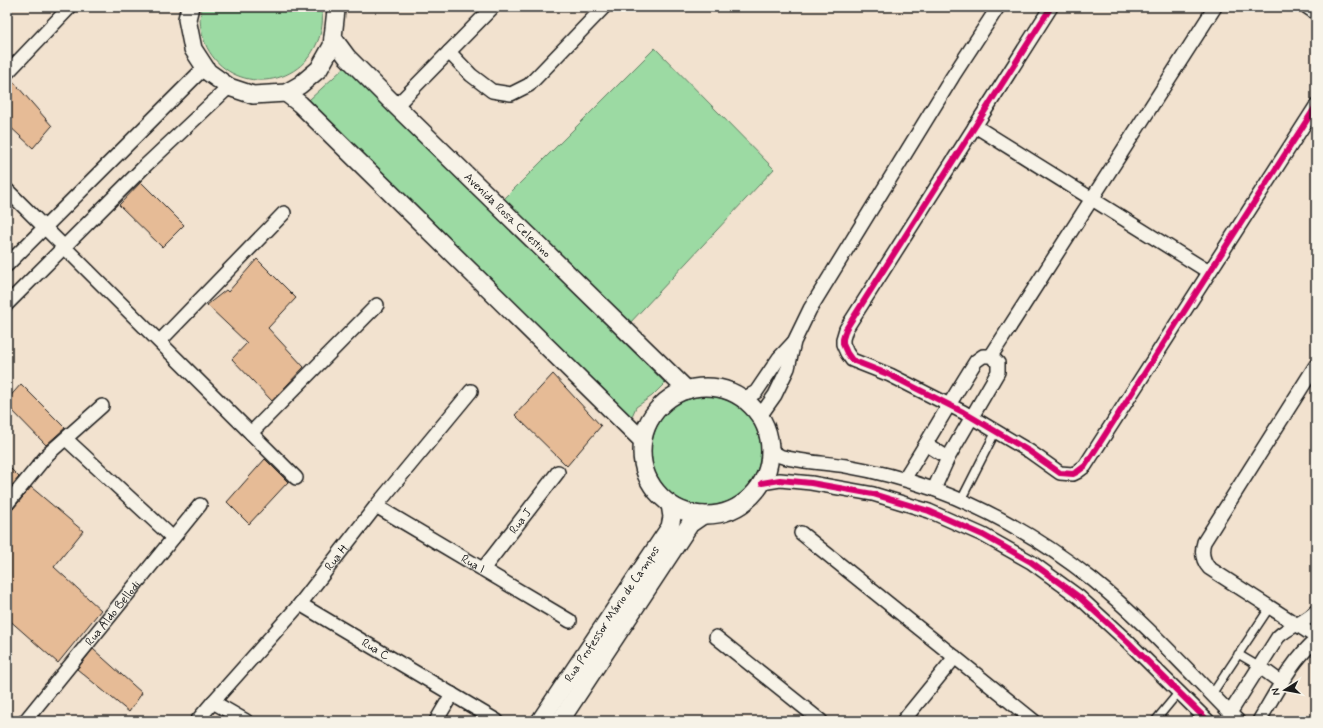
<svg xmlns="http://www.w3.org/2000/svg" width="1323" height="728" viewBox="0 0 1323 728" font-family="Mynerve,sans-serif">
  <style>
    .green { fill: #9cdaa3; stroke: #5c7b60 }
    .building { fill: #e6bb96; stroke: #1c1c1c }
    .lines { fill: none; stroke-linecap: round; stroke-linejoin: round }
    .service-casing { stroke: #1c1c1c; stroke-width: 10 }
    .minor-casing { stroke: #1c1c1c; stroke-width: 16 }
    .tertiary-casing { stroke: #1c1c1c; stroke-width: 20 }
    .service { stroke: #f7f3e8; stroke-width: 7 }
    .minor { stroke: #f7f3e8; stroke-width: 13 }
    .tertiary { stroke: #f7f3e8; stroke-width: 17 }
    .cycleway-casing { stroke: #f7f3e8; stroke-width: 8 }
    .cycleway { stroke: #d6006c; stroke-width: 6 }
    .labels { text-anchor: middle; stroke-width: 3; stroke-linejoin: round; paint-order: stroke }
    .street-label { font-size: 12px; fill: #1c1c1c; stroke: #f7f3e8 }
  </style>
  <rect width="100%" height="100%" fill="#f2e2cf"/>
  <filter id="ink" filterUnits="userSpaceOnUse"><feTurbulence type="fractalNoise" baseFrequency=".025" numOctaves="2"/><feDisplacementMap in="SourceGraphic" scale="8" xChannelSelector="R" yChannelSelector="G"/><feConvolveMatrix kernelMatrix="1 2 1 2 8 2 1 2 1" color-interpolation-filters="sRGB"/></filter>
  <g filter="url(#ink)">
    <!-- green -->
    <path class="green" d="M202 7H321C324 19 322 32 317 43 296 92 226 93 205 43 201 32 198 19 202 7Z
      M655 48 774 169 629 324 503 200Z
      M346 66 665 383 652 396 636 407 629 423 309 100Z
      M651 451a55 55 0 1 1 110 0a55 55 0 1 1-110 0Z"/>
    <!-- building -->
    <path class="building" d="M11 79 52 126 33 148 7 124V81Z
      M141 182 184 225 162 247 119 205Z
      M257 259 296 298 268 328 304 367 272 401 232 359 247 343 207 305 226 290 228 292Z
      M553 374 601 426 567 466 515 415Z
      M21 384 65 428 46 445 7 405V400Z
      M265 459 288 482 249 524 227 502Z
      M7 465 19 477 7 491Z
      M31 487 83 531 54 567 101 610 58 663 7 618V512L13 509Z
      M93 649 142 693 129 712 77 669Z"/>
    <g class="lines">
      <!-- service casing -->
      <g class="service-casing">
        <path id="service" d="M961 500 996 431
          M1238 654 1260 667
          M1212 694 1270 607
          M1155 721 1179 692"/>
      </g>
      <!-- minor casing -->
      <g class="minor-casing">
        <g id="minor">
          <path d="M1051 7 846 329 843 339V344L847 353 852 360 890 375 963 412 1029 451 1060 473 1073 474 1077 472 1085 466 1316 106"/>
          <path d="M1307 7 1316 13"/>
          <path d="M449 52 471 75 492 91 511 94 529 85 604 7"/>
          <path d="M7 73 70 7"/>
          <path d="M396 106 493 7"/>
          <path d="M975 126 1209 272"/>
          <path d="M7 190 296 478"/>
          <path d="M7 265 205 67"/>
          <path d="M7 304 146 165 229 87"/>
          <path d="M160 341 284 213"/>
          <path d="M991 356 1215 7"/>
          <path d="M1316 365 1204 542C1201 552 1202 560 1209 568L1316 637"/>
          <path d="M743 399 756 392 779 358 793 343"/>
          <path d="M760 416 775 395 788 368 794 342 810 309 953 76 998 7"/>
          <path d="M251 433 377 305"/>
          <path d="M66 439 173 538"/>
          <path d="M926 444 948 458"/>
          <path d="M770 449C774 452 778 456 783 457 802 462 826 463 846 466 875 471 905 479 933 489 991 510 1045 542 1093 580 1145 622 1191 674 1238 721"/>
          <path d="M904 479C929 440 951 400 976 361L983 356H991L998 363V372L948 458 934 489"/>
          <path d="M762 483 780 480 811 483 873 494 929 511 983 535 1031 562 1079 597 1127 641 1208 721"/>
          <path d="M7 504 48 454 102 406"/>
          <path id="s1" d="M376 506 570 621"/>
          <path d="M801 533 1034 721"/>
          <path id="s2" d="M483 569 558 472"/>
          <path id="s3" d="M300 604 497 721"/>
          <path d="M716 637 821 721"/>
          <path d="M1260 667 1282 683"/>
          <path d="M213 702 246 721"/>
          <path d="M1230 713 1278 637C1290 625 1306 623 1316 611"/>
          <path id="s4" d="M25 721 200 505"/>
          <path id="s5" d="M197 721 213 702 300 604 376 506 471 391"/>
          <path d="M436 721 452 694"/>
          <path d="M903 721 955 657"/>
          <path d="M1259 721C1276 693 1291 661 1316 640"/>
        </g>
      </g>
      <!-- tertiary casing -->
      <g class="tertiary-casing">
        <g id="tertiary">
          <path d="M190 7 187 19 193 49 208 72 229 87 253 95 286 93 300 85 319 69 332 46 336 10 334 7"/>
          <path id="s6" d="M333 38 347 57 396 106 687 390"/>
          <path d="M286 93 300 104 643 441"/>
          <circle cx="706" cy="451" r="64"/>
          <path id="s7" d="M540 721 670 527 672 517 670 504"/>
          <path d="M560 721 690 524 703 515"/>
        </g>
      </g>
      <!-- service -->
      <use href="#service" class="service"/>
      <!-- minor -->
      <use href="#minor" class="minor"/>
      <!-- tertiary -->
      <use href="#tertiary" class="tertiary"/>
      <!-- cycleway casing -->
      <g class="cycleway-casing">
        <path id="cycleway" d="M1051 7 846 329 843 339V344L847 353 852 360 890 375 963 412 1029 451 1060 473 1073 474 1077 472 1085 466 1316 106
          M762 483 780 480 811 483 873 494 929 511 983 535 1031 562 1079 597 1127 641 1208 721"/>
      </g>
      <!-- cycleway -->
      <use href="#cycleway" class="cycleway"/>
    </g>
  </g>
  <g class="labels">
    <!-- street labels -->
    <g class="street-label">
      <text dy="4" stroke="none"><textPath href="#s6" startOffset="249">Avenida Rosa Celestino</textPath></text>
      <text dy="4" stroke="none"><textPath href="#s2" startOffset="61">Rua J</textPath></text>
      <text dy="4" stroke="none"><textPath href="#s5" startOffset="215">Rua H</textPath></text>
      <text dy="4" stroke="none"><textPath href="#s1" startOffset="113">Rua I</textPath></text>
      <text dy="4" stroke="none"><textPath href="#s4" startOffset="139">Rua Aldo Bellodi</textPath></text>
      <text dy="4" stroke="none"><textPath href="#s7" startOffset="129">Rua Professor Mário de Campos</textPath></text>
      <text dy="4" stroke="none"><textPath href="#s3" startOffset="88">Rua C</textPath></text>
    </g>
  </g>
  <!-- margin -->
  <rect width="1323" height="728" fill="none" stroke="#f7f3e8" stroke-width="24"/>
  <rect x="12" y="12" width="1299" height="704" fill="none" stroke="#1c1c1c" stroke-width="1.5" filter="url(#ink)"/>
  <!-- north arrow -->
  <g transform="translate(1285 690) rotate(259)" stroke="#f7f3e8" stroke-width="3" paint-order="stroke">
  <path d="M0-3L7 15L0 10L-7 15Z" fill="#1c1c1c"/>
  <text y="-6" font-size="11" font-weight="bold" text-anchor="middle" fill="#1c1c1c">N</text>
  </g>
</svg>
